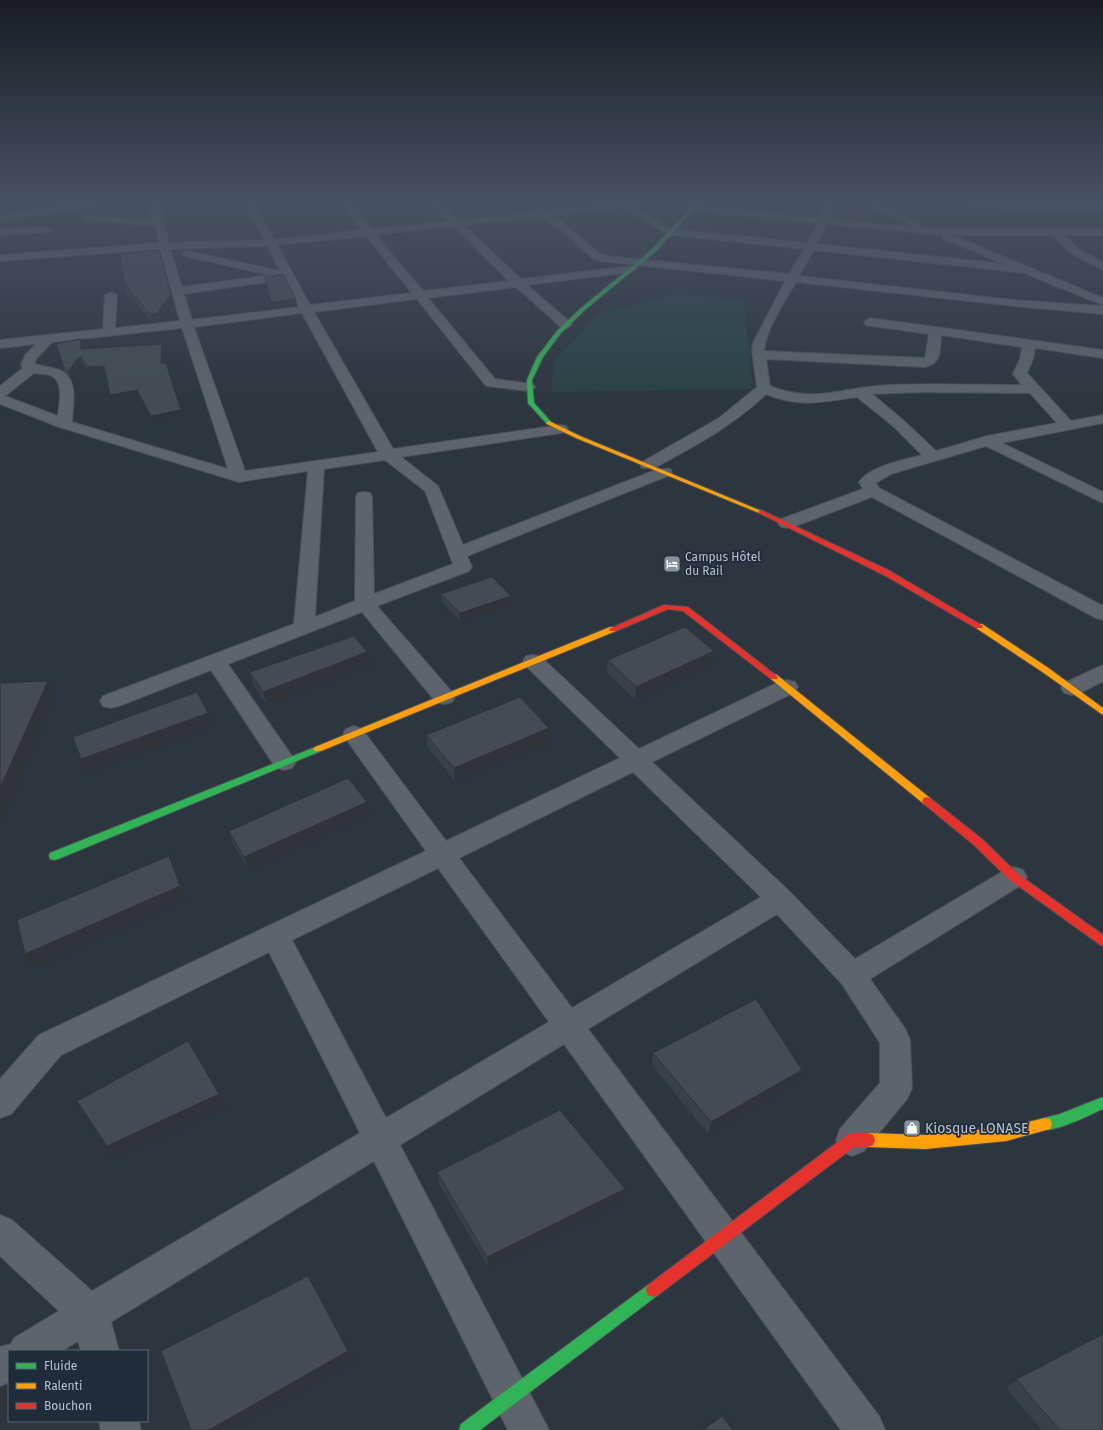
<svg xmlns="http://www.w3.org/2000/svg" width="1103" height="1430" viewBox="0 0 1103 1430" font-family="'Fira Sans',sans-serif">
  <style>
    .green { fill: #294245 }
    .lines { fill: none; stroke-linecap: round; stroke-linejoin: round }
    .street-casing { stroke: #4c5158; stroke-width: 2 }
    .fast-casing { stroke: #4c5158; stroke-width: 2 }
    .slow-casing { stroke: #4c5158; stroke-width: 2 }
    .jam-casing { stroke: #4c5158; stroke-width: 2 }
    .street { fill: #5d646b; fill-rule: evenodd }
    .fast { fill: #30b455; fill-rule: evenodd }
    .slow { fill: #ff9f0a; fill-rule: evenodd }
    .jam { fill: #e5322d; fill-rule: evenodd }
    .wall { fill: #3a4047 }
    .shaded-wall { fill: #303439 }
    .building { fill: #444b52; stroke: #303439 }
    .labels { text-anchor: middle; stroke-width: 3.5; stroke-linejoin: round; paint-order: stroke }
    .poi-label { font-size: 12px; fill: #b8c2ce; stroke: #1f2c3a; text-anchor: start }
    .near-poi-label { font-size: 14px; fill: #b8c2ce; stroke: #1f2c3a; text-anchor: start }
  </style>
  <rect width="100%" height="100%" fill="#2d353e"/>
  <!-- green -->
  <path class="green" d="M0 203H85L0 215Z
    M673 294 744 299 753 389 552 392 553 361 598 315Z"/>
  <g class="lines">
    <!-- street casing -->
    <g class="street-casing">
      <path id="street" d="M82 203H106L101 206 0 221V215Z
        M149 203H159L169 243 265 240 245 203H255L274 240 362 230 340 203H350L371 229 449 221 431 203H441L459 220 535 212 536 208 539 207 546 211 616 203H647L645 205 634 207 672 229 807 243 818 223 693 211 688 208 693 205 820 218 826 203H836L829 219 936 229H1103V235H1064L1077 248 1103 263V270L1069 252 1053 235H952L1103 298V305L1024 273 814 250 799 276 1014 300 1103 306V314L1014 306 796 282C784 303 767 327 764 351L925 358 929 334 866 325 864 322 870 318 1103 350V358L1035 348 1033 359 1027 373 1071 421 1103 415V423L1002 443 1103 492V503L986 446 891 474 876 483 879 488 1103 606V620L1096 618 872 497 793 527 787 528 781 527 778 523 781 519 863 489 859 482C870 466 904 460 922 455L893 426 857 397C823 402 799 408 766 394 733 426 693 447 654 468H642L640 465 642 462 719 418 757 387 752 351 753 343 785 281 599 261 592 258 564 232 542 217 464 225 521 279 632 266 637 269 632 272 527 285 570 322 572 325 566 329 562 328 516 287 428 298 495 379 533 384 535 387 533 390 528 391 486 386 417 299 314 312 393 449 561 425 566 426 568 429 566 432 561 433 401 457 438 486 463 545 658 469H670L672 472 670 475 467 556 472 567 469 571 377 606 452 692 455 697 452 702 444 704 436 702 362 612 228 664 292 756 296 762 292 768 284 770 276 768 211 670 119 706 111 708 103 706 100 701 103 696 294 624 308 471 239 482 59 427 0 404V386L23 368 21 365 25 355 36 344 0 348V340L103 329 105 295 111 292 117 295 115 328 180 321 160 249 0 261V255L159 243 155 226 86 220 81 217 86 214 153 221ZM623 208 670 235 804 249 789 274 605 256 600 254 570 228 553 215ZM827 224 942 235V238L1004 264 817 244ZM454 226 509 281 423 291 376 235ZM366 236 412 293 310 305 277 245ZM268 246 280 271 188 251 184 252 183 254 184 256 270 275 182 287 170 249ZM279 277 284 278 299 307 192 320 184 294 274 281 278 280ZM302 313 378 452 245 471 194 327ZM182 328 228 469 72 422C73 405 79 378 60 370 52 367 43 367 35 364L36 359 52 342ZM941 335 1022 347 1020 359 1013 374 1022 385C978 385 933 383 888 385 842 387 816 404 770 386L766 359 925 367C942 363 940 350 941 335ZM34 373C39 374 45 374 50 375 65 381 59 404 58 416L5 396ZM923 392 1030 393 1057 423 987 436 936 451 903 420 872 394ZM385 460 425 491 453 564 374 594 372 497 370 493 364 492 358 493 356 497 355 601 315 617 324 469Z
        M862 203H875L921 224 916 227 913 226Z
        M960 203 1103 205V211H1024L965 206Z
        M46 227 51 230 49 232 0 235V229Z
        M533 655 540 656 639 749 779 682 787 680 795 682 798 687 795 692 652 762 789 891 855 959 1005 870 1014 867 1023 870 1027 877 1023 884 870 979 906 1030 910 1040 912 1088 907 1099 864 1151 852 1156 840 1151 836 1140 840 1129 880 1083V1043L842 984 777 914 588 1029 879 1416 885 1430H841L564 1044 400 1145 549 1430H508L374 1161 111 1322 119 1351H81L78 1341 62 1351H9V1382L0 1386V1347L11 1344 14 1338 59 1311 0 1256V1215L12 1220 92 1291 360 1133 269 952 61 1055 11 1114 0 1118V1079L39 1035 426 851 346 739 343 734 346 729 354 726 362 729 446 841 620 758 526 666 523 661 526 656ZM633 772 761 897 572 1008 459 858ZM438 868 549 1022 386 1118 292 940Z
        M1103 665V681L1080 693 1072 695 1064 693 1061 688 1064 683Z
        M99 1421H139L141 1430H101Z"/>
    </g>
    <!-- fast casing -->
    <g class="fast-casing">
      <path id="fast" d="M696 203H700L656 251 585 310 561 333 543 357 532 380 534 403 552 423 547 424 528 403 527 380 537 357 557 331 581 308 646 255Z
        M318 746 323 749 321 751 58 859 54 860 50 859 49 856 50 853Z
        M1103 1097V1109C1089 1115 1053 1134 1040 1129L1038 1124 1040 1119 1060 1114Z
        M653 1283 658 1285 660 1290 658 1295 480 1430H459L461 1424 648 1285Z"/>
    </g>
    <!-- slow casing -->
    <g class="slow-casing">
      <path id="slow" d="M549 421 580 436 764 512 763 513H759L576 438 547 424 546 423Z
        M976 624H982L1047 667 1103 708V715L1041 671 976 628 975 626Z
        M610 627H616L617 629 616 631 321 751H315L313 749 315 747Z
        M774 674 777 675 930 798 932 801 930 804H924L771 679 770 677Z
        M1045 1118 1050 1119 1052 1124 1050 1129 1006 1141 925 1149 868 1147 863 1145 861 1140 863 1135 868 1133 925 1135 1006 1127Z"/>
    </g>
    <!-- jam casing -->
    <g class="jam-casing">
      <path id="jam" d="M761 510 890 571 983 626 982 628H976L884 575 759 513 758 512Z
        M664 605 688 607 778 677 777 679H771L683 611 668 609 616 631H610L609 629Z
        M927 797 930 798 982 839 1018 874 1103 935V946L1099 944 1010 880 974 845 924 804 922 801 924 798Z
        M852 1133H868L873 1135 875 1140 873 1145 868 1147H854L658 1295 653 1297 648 1295 646 1290 648 1285 847 1135Z"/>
    </g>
    <!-- street -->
    <use href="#street" class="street"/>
    <!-- fast -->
    <use href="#fast" class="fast"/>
    <!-- slow -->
    <use href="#slow" class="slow"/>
    <!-- jam -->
    <use href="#jam" class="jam"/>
  </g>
  <!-- wall -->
  <path class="wall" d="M125 285 173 302 159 322H152L127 293Z
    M82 343V349L162 344 163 348 162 363 183 414 152 420 139 394 112 399 105 370 89 371 81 360 69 375 65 372 56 344Z
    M441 594 511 604 460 621 442 602Z
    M608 660 712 664 635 700 607 673Z
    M369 665 267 705 254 686 250 672Z
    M549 728V742L455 781 428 748 426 735Z
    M369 815 249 870 233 844 229 831Z
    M653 1053 802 1070 797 1082 708 1134 652 1065Z
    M437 1172 625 1189 623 1201 488 1267 439 1184Z
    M1017 1379 1103 1430H1042L1019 1404 1007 1388Z"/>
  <!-- shaded-wall -->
  <path class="shaded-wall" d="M171 294 173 302 159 322H152L150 314Z
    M296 299 297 306 272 309 271 302Z
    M81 339 82 343V354L81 349Z
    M162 344 163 348 162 368 161 363Z
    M80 356 81 360 69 375 68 371Z
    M104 366 105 370 89 371 88 367Z
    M137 390 139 394 112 399 110 395Z
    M181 410 183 414 152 420 151 416Z
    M511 596V604L460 621V613Z
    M714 651 712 664 635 700 636 687Z
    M367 652 369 665 267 705 263 692Z
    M48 681 55 695 0 823V788Z
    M208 713 212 726 87 772 81 759Z
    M549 728V742L455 781 454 768Z
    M367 802 369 815 249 870 244 857Z
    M169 856 185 899 33 967 25 954Z
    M802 1070 797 1082 708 1134 711 1122Z
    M219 1094 225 1107 115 1157 107 1146Z
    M625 1189 623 1201 488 1267 487 1257Z
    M348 1351 353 1360 231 1430H209Z"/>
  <!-- building -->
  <path class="building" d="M159 250 171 294 157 313 150 314 125 285 120 254Z
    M283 274 296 299 271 302 265 277Z
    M81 339V349L162 344 161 363H166L181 410 151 416 137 390 110 395 104 366 88 367 80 356 68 371 64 367 56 344Z
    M492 577 511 596 460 613 441 594Z
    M685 627 714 651 636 687 608 660Z
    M354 636 367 652 263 692 250 672Z
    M48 681 0 788V683Z
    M197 692 208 713 81 759 73 737Z
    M520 697 549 728 454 768 426 735Z
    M348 778 367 802 244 857 229 831Z
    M169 856 180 886 25 954 17 920Z
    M756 999 802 1070 711 1122 653 1053Z
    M188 1041 219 1094 107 1146 77 1101Z
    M560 1110 625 1189 487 1257 437 1172Z
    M308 1276 348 1351 209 1430H191L161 1351Z
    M1103 1334V1430H1060L1029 1395 1017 1379Z
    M722 1416 733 1430H703Z"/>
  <!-- sky -->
  <linearGradient id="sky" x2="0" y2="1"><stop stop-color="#191d22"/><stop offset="0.5" stop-color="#465163"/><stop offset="1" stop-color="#465163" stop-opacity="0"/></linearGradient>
  <rect width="1103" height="403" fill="url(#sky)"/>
  <!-- icons -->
  <defs>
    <g id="hotel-square" transform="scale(0.9)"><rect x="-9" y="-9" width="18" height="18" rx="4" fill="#87919c" stroke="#1f2c3a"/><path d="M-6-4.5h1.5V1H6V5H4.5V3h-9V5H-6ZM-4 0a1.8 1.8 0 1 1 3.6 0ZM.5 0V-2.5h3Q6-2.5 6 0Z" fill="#fff"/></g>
    <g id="shop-square" transform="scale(0.9)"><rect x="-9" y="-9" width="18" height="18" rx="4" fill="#87919c" stroke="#1f2c3a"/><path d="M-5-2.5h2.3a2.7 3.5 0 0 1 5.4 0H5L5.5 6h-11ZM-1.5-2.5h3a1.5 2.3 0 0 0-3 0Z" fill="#fff"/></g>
  </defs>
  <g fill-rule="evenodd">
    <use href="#hotel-square" x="672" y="564"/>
    <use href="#shop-square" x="912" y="1128"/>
  </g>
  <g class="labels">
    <!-- poi labels -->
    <g class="poi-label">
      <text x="685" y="561">Campus Hôtel<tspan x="685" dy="14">du Rail</tspan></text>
    </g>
    <!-- near-poi labels -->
    <g class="near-poi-label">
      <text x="925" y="1133">Kiosque LONASE</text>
    </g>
  </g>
  <!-- legend -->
  <rect x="8" y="1350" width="140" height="72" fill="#1f2c3a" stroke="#5c6875"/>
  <rect x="16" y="1363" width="20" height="6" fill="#30b455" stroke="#5c6875"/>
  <text x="44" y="1370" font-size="12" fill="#b8c2ce">Fluide</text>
  <rect x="16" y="1383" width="20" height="6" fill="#ff9f0a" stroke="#5c6875"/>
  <text x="44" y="1390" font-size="12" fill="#b8c2ce">Ralenti</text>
  <rect x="16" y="1403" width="20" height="6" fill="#e5322d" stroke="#5c6875"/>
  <text x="44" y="1410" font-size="12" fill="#b8c2ce">Bouchon</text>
</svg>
